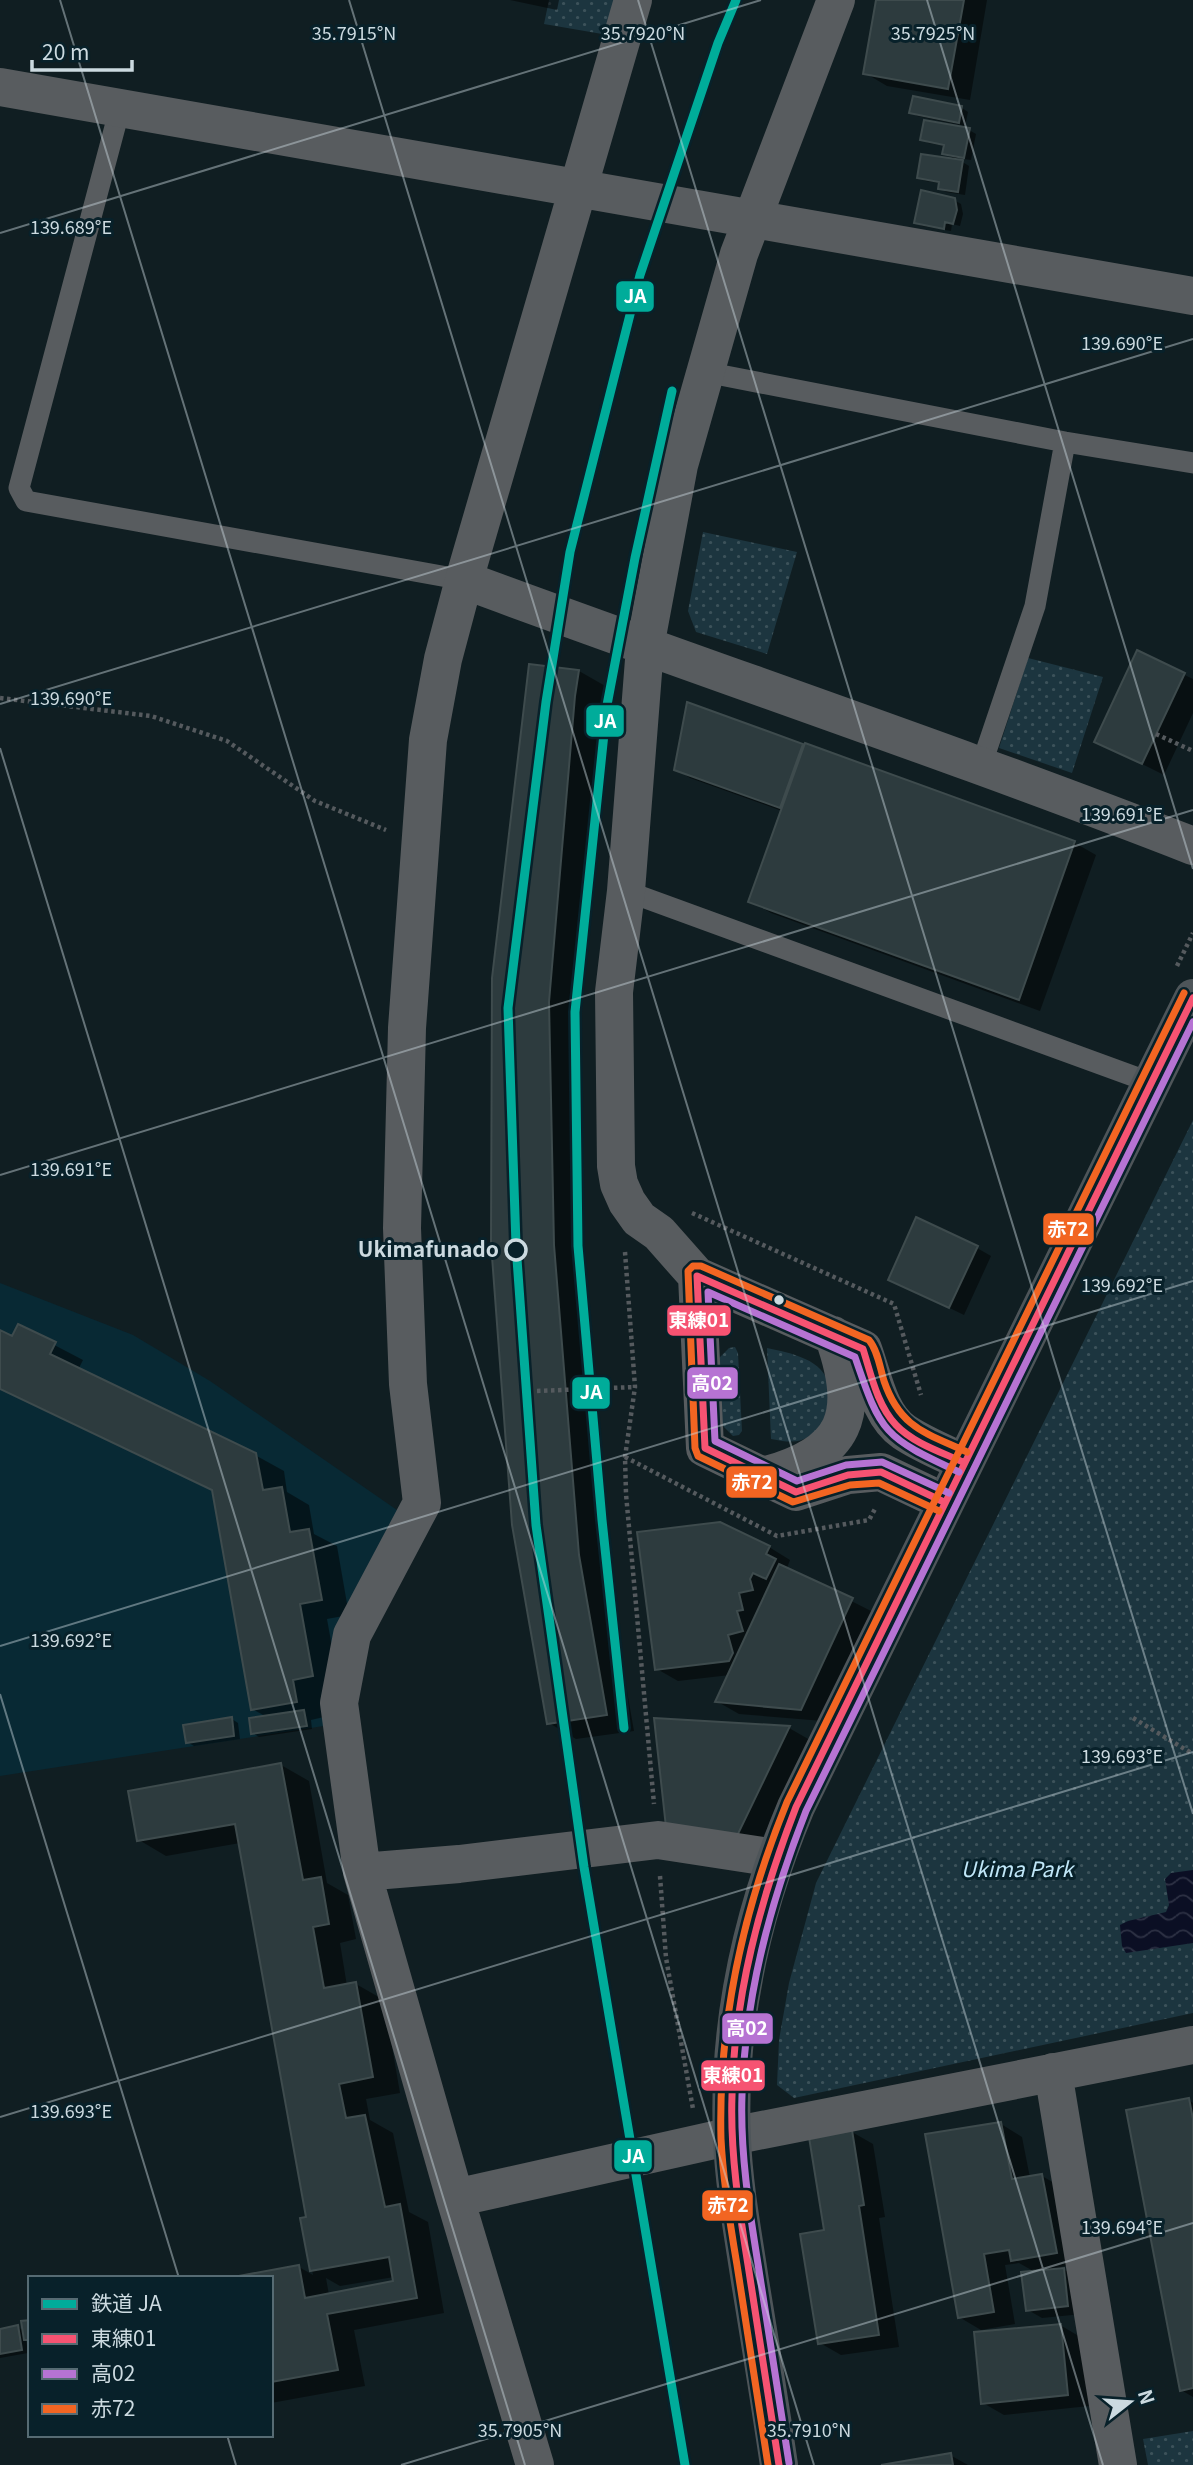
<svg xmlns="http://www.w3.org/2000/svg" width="1193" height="2465" viewBox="0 0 1193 2465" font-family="Georgia,'Noto Sans JP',serif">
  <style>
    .built { fill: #082934 }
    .grass { fill: url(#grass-dots) }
    .water { fill: url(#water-waves) }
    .shadow { fill: #0007; fill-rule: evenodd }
    .building { fill: #2d3b3e; stroke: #3e4b4d; stroke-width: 2 }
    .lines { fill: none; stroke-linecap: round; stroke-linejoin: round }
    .path { stroke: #555a5e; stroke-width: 4.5; stroke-dasharray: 3.5 3.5; stroke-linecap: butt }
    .service { stroke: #585c5f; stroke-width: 21 }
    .minor { stroke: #585c5f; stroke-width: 38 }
    .secondary { stroke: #4e5559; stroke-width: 38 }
    .bus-1-casing { stroke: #08212a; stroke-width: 12 }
    .bus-2-casing { stroke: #08212a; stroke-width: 12 }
    .bus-3-casing { stroke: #08212a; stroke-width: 12 }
    .bus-1 { stroke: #f65372; stroke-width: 7 }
    .bus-2 { stroke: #b673d3; stroke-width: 7 }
    .bus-3 { stroke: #f26522; stroke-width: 7 }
    .rail-1-casing { stroke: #08212a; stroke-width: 14 }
    .rail-1 { stroke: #00ac9a; stroke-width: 9 }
    .ticks { fill: none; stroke: #ccdae0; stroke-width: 2; stroke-opacity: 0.45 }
    .stop-dot { fill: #08212a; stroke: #ccdae0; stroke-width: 3.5 }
    .bus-dot { fill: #ccdae0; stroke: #08212a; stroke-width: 2.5 }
    .labels { text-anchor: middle; stroke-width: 6; stroke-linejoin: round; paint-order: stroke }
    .stop-label { font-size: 21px; font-weight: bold; fill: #ccdae0; stroke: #08212a; text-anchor: end }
    .park-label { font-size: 21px; font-style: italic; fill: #c0e7f8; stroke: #08212a }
    .ticks-label { font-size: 18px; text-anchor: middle; fill: #ccdae0; stroke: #08212a; stroke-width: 6; stroke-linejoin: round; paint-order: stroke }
    .line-badge { stroke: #08212a; stroke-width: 2.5 }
    .badge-label { font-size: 19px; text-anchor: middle; font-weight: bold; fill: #fff }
  </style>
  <defs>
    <pattern id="grass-dots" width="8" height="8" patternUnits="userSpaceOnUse" patternTransform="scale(1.75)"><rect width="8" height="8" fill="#1c353f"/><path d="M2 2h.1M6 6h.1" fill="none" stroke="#3c525a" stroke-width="1.8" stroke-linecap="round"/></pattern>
    <pattern id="water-waves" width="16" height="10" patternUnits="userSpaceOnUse" patternTransform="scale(1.75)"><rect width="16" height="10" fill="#0b0f24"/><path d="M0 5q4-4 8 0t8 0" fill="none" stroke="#2d3144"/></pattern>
  </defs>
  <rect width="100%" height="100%" fill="#101e22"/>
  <!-- built -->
  <path class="built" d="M0 1283 133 1335 210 1381 397 1510 330 1725 0 1776Z"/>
  <!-- grass -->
  <path class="grass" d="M549 0H615L608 35 544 24Z
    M703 532 797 552 767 654 696 632 688 611Z
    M1028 658 1103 677 1072 773 999 748Z
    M1193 1120V2013L794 2098 777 2085 779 2040 789 1983 816 1883Z
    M735 1347 738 1353 742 1431 739 1435 733 1436 721 1424 714 1363 729 1348Z
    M767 1348C790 1353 825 1359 829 1387 831 1397 828 1410 827 1421 806 1441 801 1445 771 1439Z
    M1193 2431V2465H1148L1143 2439Z"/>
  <!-- water -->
  <path class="water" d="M1193 1870V1943L1126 1953 1122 1946 1120 1925 1128 1921 1166 1912 1169 1905 1165 1879 1171 1873Z"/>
  <!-- shadow -->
  <path class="shadow" d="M510 0H559L557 10Z
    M878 0H987L970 100 887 86 865 73Z
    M962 108 968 112 965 126 917 116 911 112Z
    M969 130 976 134 971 160 956 158 969 166 965 195 946 192 940 188V183L925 181 918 177 958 161 944 153 945 146 928 143 922 139Z
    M954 200 961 204 963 214 960 226 952 224 951 231 922 226 916 222Z
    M1138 653 1193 679V713L1164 775 1096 741Z
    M530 666 579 671 607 687 602 713 577 1019 582 1262 606 1572 634 1731 576 1739 549 1723Z
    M802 745 1075 843 1096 855 1040 1011 771 913 750 901 782 811 690 778 676 769Z
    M977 1248 991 1256 964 1315 890 1279Z
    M18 1326 83 1360 78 1370 255 1455 284 1471 287 1492 309 1505 314 1534 337 1546 349 1615 327 1619 340 1691 321 1695 324 1717 311 1720 312 1729 259 1737 253 1733 267 1717 252 1709 221 1493 0 1387V1332L13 1338Z
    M769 1547 790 1560 787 1568 796 1573 873 1612 823 1721 739 1714 718 1702 730 1675 678 1681 657 1669Z
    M232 1719 238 1723 240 1739 194 1746 187 1742Z
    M656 1720 789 1728 810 1740 758 1847 668 1826Z
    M281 1765 309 1781 327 1883 348 1895 356 1939 340 1943 347 1986 356 1984 384 2000 400 2093 366 2099 370 2120 393 2133 409 2212 428 2222 444 2313 354 2330 365 2386 271 2403V2278L299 2267 313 2275 302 2219 308 2218 240 1843 166 1856 139 1840ZM394 2277 395 2283 329 2295 326 2278 340 2286Z
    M1189 2100 1193 2103V2397L1181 2390Z
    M1001 2124 1022 2137 1030 2178 1042 2176 1063 2188 1077 2264 1060 2267 1078 2278 1082 2314 1042 2318 1028 2310 1035 2272 1019 2263 1005 2265 1015 2324 981 2330 959 2317Z
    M852 2132 873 2144 885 2217 879 2218 899 2347 841 2355 820 2343 826 2232Z
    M30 2321V2342L26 2339 28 2353 0 2358V2330L18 2327 24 2331Z
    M1060 2325 1082 2338 1089 2406 1004 2415 983 2403Z
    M950 2455 968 2465H892Z"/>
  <!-- building -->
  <path class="building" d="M876 0H964L948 89 863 74Z
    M913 96 962 106 959 123 909 113Z
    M924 120 970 128 964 158 942 154 944 145 920 140Z
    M921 154 963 160 958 192 938 189 939 182 917 178Z
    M921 190 955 198 957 210 953 224 945 222 944 229 914 223Z
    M1137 650 1185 673 1142 764 1094 742Z
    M529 664 579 670 575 696 549 1002 554 1245 579 1555 607 1715 547 1724 512 1525 491 1243 492 978Z
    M687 702 803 744 780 808 674 770Z
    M805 743 1075 841 1019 1000 748 902Z
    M916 1217 978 1246 949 1308 888 1280Z
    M18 1324 56 1342 50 1354 256 1453 263 1490 282 1487 290 1532 309 1529 322 1600 300 1604 313 1676 293 1680 297 1702 251 1710 212 1490 0 1389V1330L12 1336Z
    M720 1522 770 1546 766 1554 776 1559 766 1579 753 1573 750 1579 753 1590 739 1593 743 1610 737 1611 743 1631 728 1635 733 1653 729 1661 655 1670 637 1532Z
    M779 1564 853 1598 801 1710 715 1702Z
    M304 1710 307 1726 251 1734 249 1718Z
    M232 1717 234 1736 186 1743 183 1725Z
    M654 1718 790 1726 737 1836 666 1827Z
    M281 1763 303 1880 321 1877 329 1924 313 1927 324 1988 356 1982 373 2077 339 2084 346 2118 365 2115 385 2207 400 2204 417 2298 327 2314 338 2370 271 2382V2278H228L299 2265 305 2298 393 2281 389 2257 310 2271 300 2218 306 2217 235 1824 137 1841 128 1791Z
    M1189 2098 1193 2119V2388L1180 2391 1126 2110Z
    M1001 2122 1012 2179 1042 2174 1057 2253 1011 2261 1009 2250 984 2254 994 2312 958 2318 925 2134Z
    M852 2130 864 2205 859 2206 879 2335 818 2344 800 2234 824 2230 809 2137Z
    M1064 2268 1068 2306 1026 2311 1021 2272Z
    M30 2320V2340H24L21 2321Z
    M1061 2324 1068 2395 981 2404 974 2332Z
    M18 2325 22 2350 0 2354V2329Z
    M951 2453 953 2465H881Z"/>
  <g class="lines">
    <!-- path -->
    <path class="path" d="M0 698 151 716 227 741 315 801 386 830
      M1156 734 1193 751
      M1177 966 1193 933
      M692 1213 894 1304 921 1395
      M625 1252 635 1387 625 1457 626 1494 654 1804
      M537 1391 635 1387
      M625 1457 777 1536 869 1520 875 1509
      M1133 1718 1193 1754
      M660 1876 666 1958 693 2109"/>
    <!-- service -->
    <path class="service" d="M120 108 19 488 26 501 464 580
      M705 372 1065 442 1193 463
      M981 766 1035 606 1065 442
      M626 891 1152 1083"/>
    <!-- minor -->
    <path class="minor" d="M0 87 1193 296
      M464 580C707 670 952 752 1193 846
      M697 1276 659 1233 639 1219 627 1202 619 1184 616 1166 614 992 626 891 645 647 679 465 739 254 836 0
      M763 1476C847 1454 862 1415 833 1335
      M944 1502 881 1472 848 1475 796 1492 705 1448 697 1276 863 1349C873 1376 879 1415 904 1432 922 1444 944 1453 963 1462
      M362 1872 459 1864 658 1840 775 1858
      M1053 2072 1118 2465
      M455 2198 732 2136 1193 2045
      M535 2465 455 2198 362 1872 339 1703 352 1635 422 1503 408 1384 402 1228 407 1028 428 740 443 659 464 580 633 0"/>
    <!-- secondary -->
    <path class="secondary" d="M779 2465C770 2404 760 2342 750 2281 743 2234 734 2187 732 2139 727 2025 752 1912 796 1807L1193 998"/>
    <!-- bus-1 casing -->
    <g class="bus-1-casing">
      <path id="bus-1" d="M944 1502 881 1472 848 1475 796 1492 705 1448 697 1276 863 1349C871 1374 877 1405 896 1425 913 1443 941 1452 963 1462
        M779 2465C769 2398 758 2332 748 2265 739 2209 730 2153 732 2096 734 1996 760 1900 796 1807L1193 998"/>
    </g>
    <!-- bus-2 casing -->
    <g class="bus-2-casing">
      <path id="bus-2" d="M949 1493 882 1462 846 1465 797 1481 715 1441 708 1292 855 1357C881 1434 884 1437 959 1472
        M789 2463C779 2397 768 2330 758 2264 749 2208 740 2152 742 2095 745 1996 770 1903 806 1811L1193 1022"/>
    </g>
    <!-- bus-3 casing -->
    <g class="bus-3-casing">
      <path id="bus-3" d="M939 1511 879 1483 850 1485 793 1502 698 1456 695 1448 688 1271 693 1266H701L869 1340C878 1351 880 1368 884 1381 900 1428 926 1433 967 1452
        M768 2465C758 2398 747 2332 737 2265 730 2224 723 2181 721 2139 718 2022 743 1910 787 1802L1184 993"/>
    </g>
    <!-- bus-1 -->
    <use href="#bus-1" class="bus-1"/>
    <!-- bus-2 -->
    <use href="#bus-2" class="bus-2"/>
    <!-- bus-3 -->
    <use href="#bus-3" class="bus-3"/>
    <!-- rail-1 casing -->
    <g class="rail-1-casing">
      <path id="rail-1" d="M624 1728 602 1520 578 1246 575 1012 607 705 635 558 672 391
        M685 2465 584 1867 536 1525 516 1245 508 1008 546 702 570 552 640 275 718 43 736 0"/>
    </g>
    <!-- rail-1 -->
    <use href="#rail-1" class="rail-1"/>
  </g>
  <!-- ticks -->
  <path class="ticks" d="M60 0 814 2465M349 0 1103 2465M638 0 1193 1814M927 0 1193 869M0 233 761 0M0 704 1193 339M0 748 525 2465M0 1175 1193 810M0 1646 1193 1281M0 1694 179 2278M0 2117 1193 1752M227 2435 236 2465M401 2465 1193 2223"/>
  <!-- markers -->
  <circle class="stop-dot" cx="516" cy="1250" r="10"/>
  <circle class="bus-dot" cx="779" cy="1300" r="6"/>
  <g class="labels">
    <!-- stop labels -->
    <g class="stop-label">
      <text x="499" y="1257">Ukimafunado</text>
    </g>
    <!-- park labels -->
    <g class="park-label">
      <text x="1017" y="1877">Ukima Park</text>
    </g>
  </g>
  <g class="ticks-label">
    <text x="354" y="40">35.7915°N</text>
    <text x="643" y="40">35.7920°N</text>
    <text x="933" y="40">35.7925°N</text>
    <text x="71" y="234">139.689°E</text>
    <text x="1122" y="350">139.690°E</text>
    <text x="71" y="705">139.690°E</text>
    <text x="1122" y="821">139.691°E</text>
    <text x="71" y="1176">139.691°E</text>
    <text x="1122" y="1292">139.692°E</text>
    <text x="71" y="1647">139.692°E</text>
    <text x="1122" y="1763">139.693°E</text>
    <text x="71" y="2118">139.693°E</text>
    <text x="1122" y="2234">139.694°E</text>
    <text x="520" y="2437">35.7905°N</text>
    <text x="809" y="2437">35.7910°N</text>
  </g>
  <g class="line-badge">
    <rect x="615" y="280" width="40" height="33" rx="7" fill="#00ac9a"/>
    <rect x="585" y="704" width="40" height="34" rx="7" fill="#00ac9a"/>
    <rect x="1042" y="1212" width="53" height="34" rx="7" fill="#f26522"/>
    <rect x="666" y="1304" width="66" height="33" rx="7" fill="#f65372"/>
    <rect x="686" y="1366" width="53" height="34" rx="7" fill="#b673d3"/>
    <rect x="571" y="1376" width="40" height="34" rx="7" fill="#00ac9a"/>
    <rect x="725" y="1465" width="53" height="34" rx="7" fill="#f26522"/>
    <rect x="721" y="2012" width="53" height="33" rx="7" fill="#b673d3"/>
    <rect x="700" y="2059" width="66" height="33" rx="7" fill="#f65372"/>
    <rect x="613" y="2139" width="40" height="34" rx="7" fill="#00ac9a"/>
    <rect x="701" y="2189" width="53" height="33" rx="7" fill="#f26522"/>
  </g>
  <g class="badge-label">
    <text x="635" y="303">JA</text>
    <text x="605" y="728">JA</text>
    <text x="1068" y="1236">赤72</text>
    <text x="699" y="1327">東練01</text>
    <text x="712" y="1390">高02</text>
    <text x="591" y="1399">JA</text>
    <text x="752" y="1489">赤72</text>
    <text x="747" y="2035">高02</text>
    <text x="733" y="2082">東練01</text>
    <text x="633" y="2163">JA</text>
    <text x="728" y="2212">赤72</text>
  </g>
  <!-- legend -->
  <rect x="28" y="2276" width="245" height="161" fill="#08212a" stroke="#566b73" stroke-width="2"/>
  <rect x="42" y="2299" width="35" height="10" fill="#00ac9a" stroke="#566b73" stroke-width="2"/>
  <text x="91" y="2311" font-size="21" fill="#ccdae0">鉄道 JA</text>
  <rect x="42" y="2334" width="35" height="10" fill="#f65372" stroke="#566b73" stroke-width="2"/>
  <text x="91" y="2346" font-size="21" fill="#ccdae0">東練01</text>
  <rect x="42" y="2369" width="35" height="10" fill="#b673d3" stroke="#566b73" stroke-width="2"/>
  <text x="91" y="2381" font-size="21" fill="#ccdae0">高02</text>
  <rect x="42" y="2404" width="35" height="10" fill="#f26522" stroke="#566b73" stroke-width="2"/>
  <text x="91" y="2416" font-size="21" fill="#ccdae0">赤72</text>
  <!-- north arrow -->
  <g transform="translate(1130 2402) rotate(73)" stroke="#08212a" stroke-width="5" paint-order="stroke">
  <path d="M0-5L12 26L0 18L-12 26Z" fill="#ccdae0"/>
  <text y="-10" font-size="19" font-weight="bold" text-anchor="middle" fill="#ccdae0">N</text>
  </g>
  <!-- scale -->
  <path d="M32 60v10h100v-10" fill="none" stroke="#ccdae0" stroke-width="3.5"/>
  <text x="42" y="60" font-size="21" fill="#ccdae0" stroke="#08212a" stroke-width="5" paint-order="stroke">20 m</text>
</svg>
